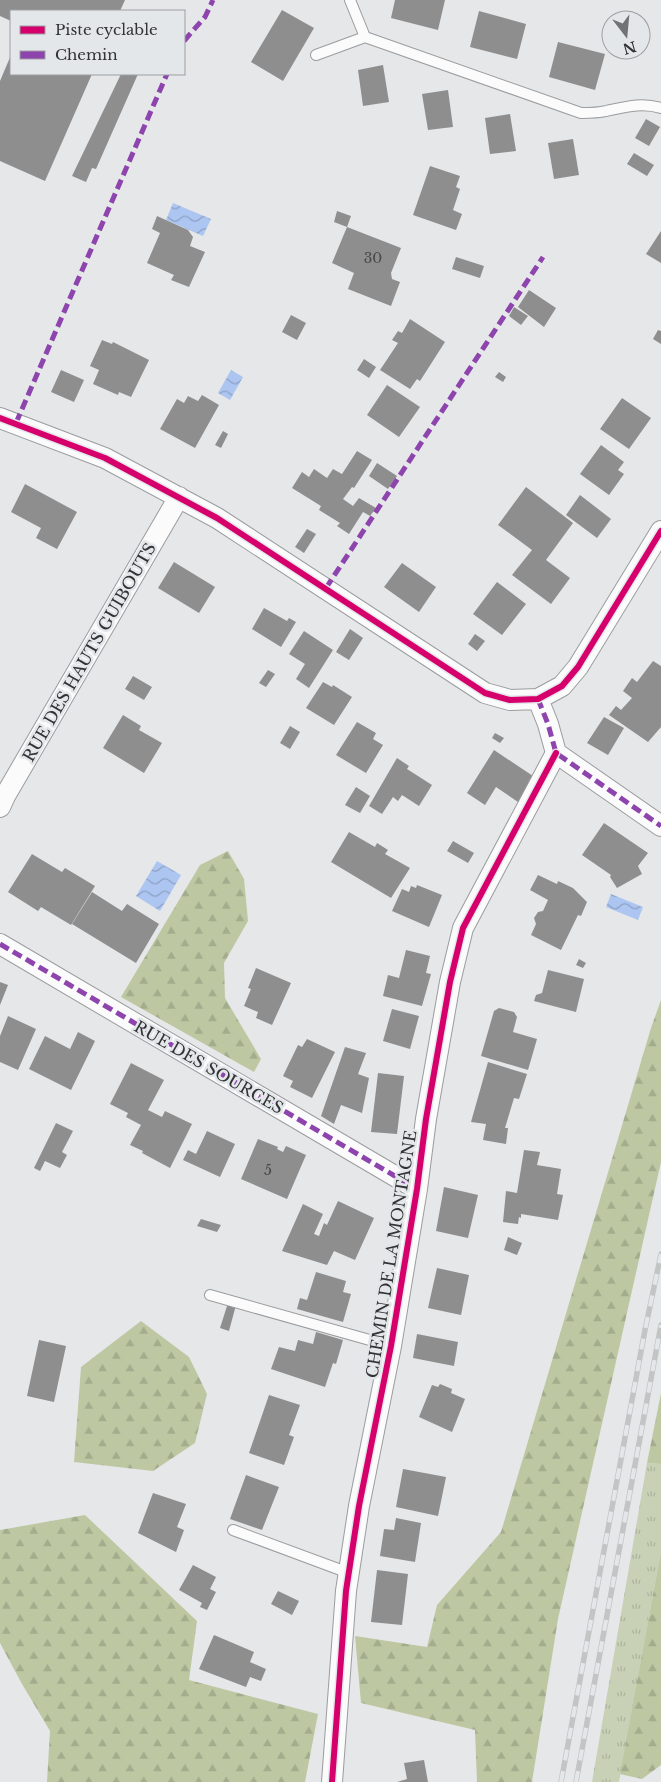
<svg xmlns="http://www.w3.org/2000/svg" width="661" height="1782" viewBox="0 0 661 1782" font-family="'Libre Baskerville',serif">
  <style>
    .grass { fill: url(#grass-tufts) }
    .forest { fill: url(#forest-firs) }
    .water { fill: url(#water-waves) }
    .building { fill: #8e8e8f }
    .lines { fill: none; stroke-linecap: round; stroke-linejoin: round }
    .lane-casing { stroke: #9b9c9e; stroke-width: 12 }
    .street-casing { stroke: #9b9c9e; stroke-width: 22 }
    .lane { stroke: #fbfbfc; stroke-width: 10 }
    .street { stroke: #fbfbfc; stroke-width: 20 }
    .rail-casing { stroke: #c3c4c4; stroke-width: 5.5 }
    .rail { stroke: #e4e7ea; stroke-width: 4; stroke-dasharray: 11; stroke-linecap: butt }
    .quiet { stroke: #8e44ad; stroke-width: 5; stroke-dasharray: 10 5; stroke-linecap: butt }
    .cycleway-casing { stroke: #e4e7ea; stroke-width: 9 }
    .cycleway { stroke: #d6006c; stroke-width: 6 }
    .labels { text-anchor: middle; stroke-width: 5; stroke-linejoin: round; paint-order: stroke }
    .number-label { font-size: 14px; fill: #494a4b }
    .street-label { font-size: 16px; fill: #323334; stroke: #e4e7ea }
  </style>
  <defs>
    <pattern id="grass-tufts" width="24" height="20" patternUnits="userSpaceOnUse" patternTransform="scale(1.25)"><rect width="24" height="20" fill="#c8d1b6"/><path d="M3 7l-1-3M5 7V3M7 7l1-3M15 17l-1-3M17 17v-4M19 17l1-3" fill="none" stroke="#acb49d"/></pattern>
    <pattern id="forest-firs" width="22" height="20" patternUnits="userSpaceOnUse" patternTransform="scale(1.25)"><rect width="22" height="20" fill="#bdc8a2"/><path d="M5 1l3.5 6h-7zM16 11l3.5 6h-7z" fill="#a3ac8c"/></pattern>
    <pattern id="water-waves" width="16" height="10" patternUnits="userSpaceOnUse" patternTransform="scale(1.25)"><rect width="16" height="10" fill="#acc5f1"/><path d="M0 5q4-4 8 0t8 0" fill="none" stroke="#8da1c4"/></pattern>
  </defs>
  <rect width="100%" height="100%" fill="#e5e7e9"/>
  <!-- grass -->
  <path class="grass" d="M647 1463 661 1464V1551L619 1782H592Z"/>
  <!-- forest -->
  <path class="forest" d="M228 851 244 879 248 921 224 963 225 998 261 1059 254 1072 121 997 200 865Z
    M661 1000V1162L558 1619 532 1782H477L475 1730 361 1703 355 1636 427 1647 437 1605 501 1532 651 1028Z
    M141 1321 189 1357 207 1394 195 1443 153 1471 74 1462 81 1367Z
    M661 1393V1464L647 1463Z
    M85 1515 197 1621 189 1680 318 1714 305 1782H47L50 1731 22 1684 0 1643V1530Z
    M661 1551V1765L642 1779 620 1774Z"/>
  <!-- water -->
  <path class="water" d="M173 203 211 219 203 236 166 220Z
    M231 370 243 377 230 400 218 393Z
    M157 861 181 875 160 911 136 896Z
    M611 894 643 907 638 920 606 907Z"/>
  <!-- building -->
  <path class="building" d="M0 0H125L120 11H11V21L0 16Z
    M395 0H445L438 30 391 18Z
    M282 10 314 28 283 81 251 62Z
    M479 11 526 24 517 59 470 47Z
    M558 42 605 54 595 90 549 77Z
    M11 55V74H92L45 181 0 161V81Z
    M383 65 389 102 363 106 358 70Z
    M121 74H138L96 169 92 168 86 182 72 176Z
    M448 90 453 127 428 130 422 94Z
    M510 114 516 151 490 154 485 118Z
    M646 119 660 127 649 146 635 138Z
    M573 139 579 175 554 179 548 143Z
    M634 153 654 165 647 176 627 164Z
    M430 166 460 176 456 187 460 189 453 210 462 214 456 230 413 215Z
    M337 211 351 216 347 227 334 222Z
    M157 216 188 230 193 237 190 246 205 252 189 287 171 280 174 275 147 263 160 233 152 229Z
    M347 227 401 248 391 273 392 279 400 282 391 306 348 289 354 273 332 263Z
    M661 231V263L646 254Z
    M456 257 484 266 480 278 452 269Z
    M529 290 556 308 544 327 518 307Z
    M514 307 528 316 521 325 509 316Z
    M291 315 306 323 297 340 282 332Z
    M410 319 445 342 420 381 417 379 410 389 380 370 398 343 392 340 398 331 402 333Z
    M658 330 661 331V344L653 339Z
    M102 340 112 344 113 342 149 360 131 397 119 392 118 395 93 384 99 370 90 366Z
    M364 359 376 367 369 378 357 370Z
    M61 370 84 380 74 402 51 392Z
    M499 372 506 377 503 382 495 377Z
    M387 385 420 407 399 437 367 415Z
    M202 395 219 405 195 448 160 429 177 399 184 403 188 396 198 401Z
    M622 398 651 418 629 449 600 429Z
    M223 431 228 434 221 448 215 445Z
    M601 445 624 462 618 470 624 474 609 495 580 474Z
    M357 451 372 460 354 488 352 487 343 499 353 506 359 498 376 508 370 516 363 512 349 534 337 526 340 523 319 510 321 506 292 488 302 472 309 477 314 469 327 478 333 469 342 474Z
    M377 463 397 476 388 489 369 476Z
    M25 484 77 512 57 549 36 538 41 528 11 512Z
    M526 487 573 523 546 560 570 578 551 604 512 575 532 550 498 525Z
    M580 495 611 519 597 538 566 515Z
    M307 529 316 534 304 553 295 547Z
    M174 562 215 587 199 613 158 588Z
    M402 563 436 587 419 612 384 587Z
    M497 582 526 604 502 635 473 614Z
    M264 608 287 621 289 618 296 622 281 647 252 629Z
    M350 629 363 638 349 660 336 652Z
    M304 631 333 650 309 688 296 679 305 664 289 654Z
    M475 634 485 641 477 651 468 644Z
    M653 661 661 666V727L648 742 609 715 616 706 621 710 632 698 623 691 632 678 637 682Z
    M268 670 275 674 266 687 259 683Z
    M133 676 152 687 144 700 125 689Z
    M323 682 332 687 333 685 352 697 334 725 306 708Z
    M123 715 141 726 139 730 162 743 144 773 103 748Z
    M604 717 624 728 608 755 587 743Z
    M357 722 376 733 373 739 383 745 366 773 336 755Z
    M290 726 300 732 290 749 280 743Z
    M495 733 504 738 500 743 492 738Z
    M494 750 536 778 521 804 496 787 485 805 467 793Z
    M397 758 409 766 407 769 432 785 419 806 402 795 398 801 393 797 382 814 369 806Z
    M356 787 370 796 360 813 345 805Z
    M604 823 648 853 638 866 642 874 617 888 610 877 611 875 582 855Z
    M349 832 375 847 377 843 388 850 385 854 410 868 391 898 331 862Z
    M453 841 474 853 468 863 447 851Z
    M32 854 62 872 65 868 95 886 71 925 41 907 38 911 8 892Z
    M538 875 557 884 558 881 573 888 587 902 581 916 578 915 561 950 531 935 536 924 534 918 538 912 543 911 548 900 530 890Z
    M417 885 442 895 429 927 392 911 402 889 409 892 411 886 416 888Z
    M92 892 122 911 127 904 159 924 136 963 72 924Z
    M406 950 430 956 426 973 431 974 422 1006 383 996 388 975 399 978Z
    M579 959 586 963 583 968 576 965Z
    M256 968 291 983 272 1025 256 1018 258 1012 244 1006 251 989 248 988Z
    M548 970 584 979 576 1012 534 1001 536 995 542 993Z
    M0 982 8 985 0 1005Z
    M499 1008 514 1012 517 1017 513 1032 537 1039 528 1070 481 1056 494 1011Z
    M392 1009 419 1016 410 1049 383 1041Z
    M8 1016 36 1029 18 1070 0 1062V1036Z
    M78 1032 95 1041 71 1090 29 1069 45 1036 70 1049Z
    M307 1039 335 1052 312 1098 290 1087 293 1081 283 1076 298 1045 302 1047Z
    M345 1047 366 1053 358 1074 369 1078 362 1113 341 1105 334 1124 321 1116Z
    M488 1062 527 1074 519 1099 514 1098 505 1128H508L506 1144 483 1140 486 1124 471 1122Z
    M131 1063 164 1080 148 1110 162 1117 165 1111 192 1124 170 1168 142 1153 143 1151 130 1145 141 1125 126 1117 128 1113 110 1104Z
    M378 1073 404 1076 397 1134 371 1132Z
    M56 1123 73 1131 62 1152 67 1155 60 1168 45 1161 40 1171 34 1168Z
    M207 1131 235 1144 220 1177 183 1160 188 1150 196 1154Z
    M258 1139 278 1147 277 1149 283 1152 286 1146 306 1155 287 1199 241 1179Z
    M524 1150 540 1152 537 1165 561 1169 557 1194 563 1195 558 1220 521 1214V1218L519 1217 518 1224 503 1222 506 1191 517 1193Z
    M444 1187 478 1195 468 1238 436 1231Z
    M338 1201 374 1218 355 1260 334 1251 327 1265 282 1251 303 1204 323 1214 314 1234 319 1236 324 1223 327 1225Z
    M201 1219 221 1225 217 1232 197 1226Z
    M508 1237 522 1243 517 1255 504 1250Z
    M437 1268 469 1275 461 1315 428 1308Z
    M316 1272 346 1281 343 1292 351 1294 343 1322 297 1309 300 1298 307 1300Z
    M228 1303 236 1305 229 1331 220 1328Z
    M316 1332 343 1340 336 1364 333 1363 325 1387 271 1369 279 1347 295 1351 298 1340 313 1344Z
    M417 1334 458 1342 454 1366 413 1358Z
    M39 1340 66 1346 54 1402 27 1396Z
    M440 1384 452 1389 451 1393 465 1399 452 1432 419 1417 432 1385 438 1387Z
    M269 1395 300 1405 289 1435 294 1437 284 1465 249 1453Z
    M403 1469 446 1477 438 1516 396 1507Z
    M246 1475 279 1487 262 1530 230 1519Z
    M153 1493 186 1504 177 1527 184 1530 176 1552 138 1533Z
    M396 1518 421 1523 415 1562 380 1556 384 1529 394 1530Z
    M193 1565 216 1577 210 1589 216 1592 207 1610 200 1607 202 1603 179 1590Z
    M377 1570 408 1574 402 1625 371 1622Z
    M278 1591 299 1601 292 1615 271 1604Z
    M214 1635 254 1652 250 1662 266 1669 261 1681 250 1677 246 1687 199 1669Z
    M424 1760 428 1782H397L407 1779 404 1763Z"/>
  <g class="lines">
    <!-- lane casing -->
    <g class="lane-casing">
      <path id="lane" d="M350 0 365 37
        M365 37 581 113C589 113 598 113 606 111 625 107 642 102 661 108
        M316 55 365 37
        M210 1295 391 1346
        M233 1530 349 1573"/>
    </g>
    <!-- street casing -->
    <g class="street-casing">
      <path id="street" d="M0 418 105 458 217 518 485 693 510 700 538 699 562 686 578 667 661 531
        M538 699 548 724 556 753 661 826
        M0 807 5 796 179 497
        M0 944 417 1189
        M332 1782 346 1591 359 1506 391 1346 417 1189 426 1119 450 982 463 928 556 753"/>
    </g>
    <!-- lane -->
    <use href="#lane" class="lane"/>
    <!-- street -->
    <use href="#street" class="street"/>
    <!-- rail casing -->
    <g class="rail-casing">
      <path id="rail" d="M561 1782 645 1330 661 1254
        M576 1782 661 1325"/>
    </g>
    <!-- rail -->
    <use href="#rail" class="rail"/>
    <!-- quiet -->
    <path class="quiet" d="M184 41 205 17 213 0
      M16 423 167 74
      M326 588 543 257
      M538 699 548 724 556 753 661 826
      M0 944 417 1189"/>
    <!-- cycleway casing -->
    <g class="cycleway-casing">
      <path id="cycleway" d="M0 418 105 458 217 518 485 693 510 700 538 699 562 686 578 667 661 531
        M332 1782 346 1591 359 1506 391 1346 417 1189 426 1119 450 982 463 928 556 753"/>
    </g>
    <!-- cycleway -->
    <use href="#cycleway" class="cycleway"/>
  </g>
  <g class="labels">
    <!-- number labels -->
    <g class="number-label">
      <text x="373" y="263">30</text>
      <text x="268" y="1175">5</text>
    </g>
    <!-- street labels -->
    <g class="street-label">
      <text transform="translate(89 652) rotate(-60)" y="6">RUE DES HAUTS GUIBOUTS</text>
      <text transform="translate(209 1067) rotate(30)" y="6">RUE DES SOURCES</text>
      <text transform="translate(391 1254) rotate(-81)" y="6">CHEMIN DE LA MONTAGNE</text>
    </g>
  </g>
  <!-- legend -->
  <rect x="10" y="10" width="175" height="65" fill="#e4e7ea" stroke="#9d9fa1"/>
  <rect x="20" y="26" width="25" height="8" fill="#d6006c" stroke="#9d9fa1"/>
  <text x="55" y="35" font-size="15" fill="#323334">Piste cyclable</text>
  <rect x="20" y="51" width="25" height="8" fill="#8e44ad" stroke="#9d9fa1"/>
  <text x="55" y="60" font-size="15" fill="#323334">Chemin</text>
  <!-- north arrow -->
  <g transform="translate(626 35) rotate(164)"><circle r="24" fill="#e4e7ea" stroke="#9d9fa1"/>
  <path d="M0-4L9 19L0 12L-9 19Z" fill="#717273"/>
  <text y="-8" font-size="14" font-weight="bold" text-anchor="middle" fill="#323334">N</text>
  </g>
</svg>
